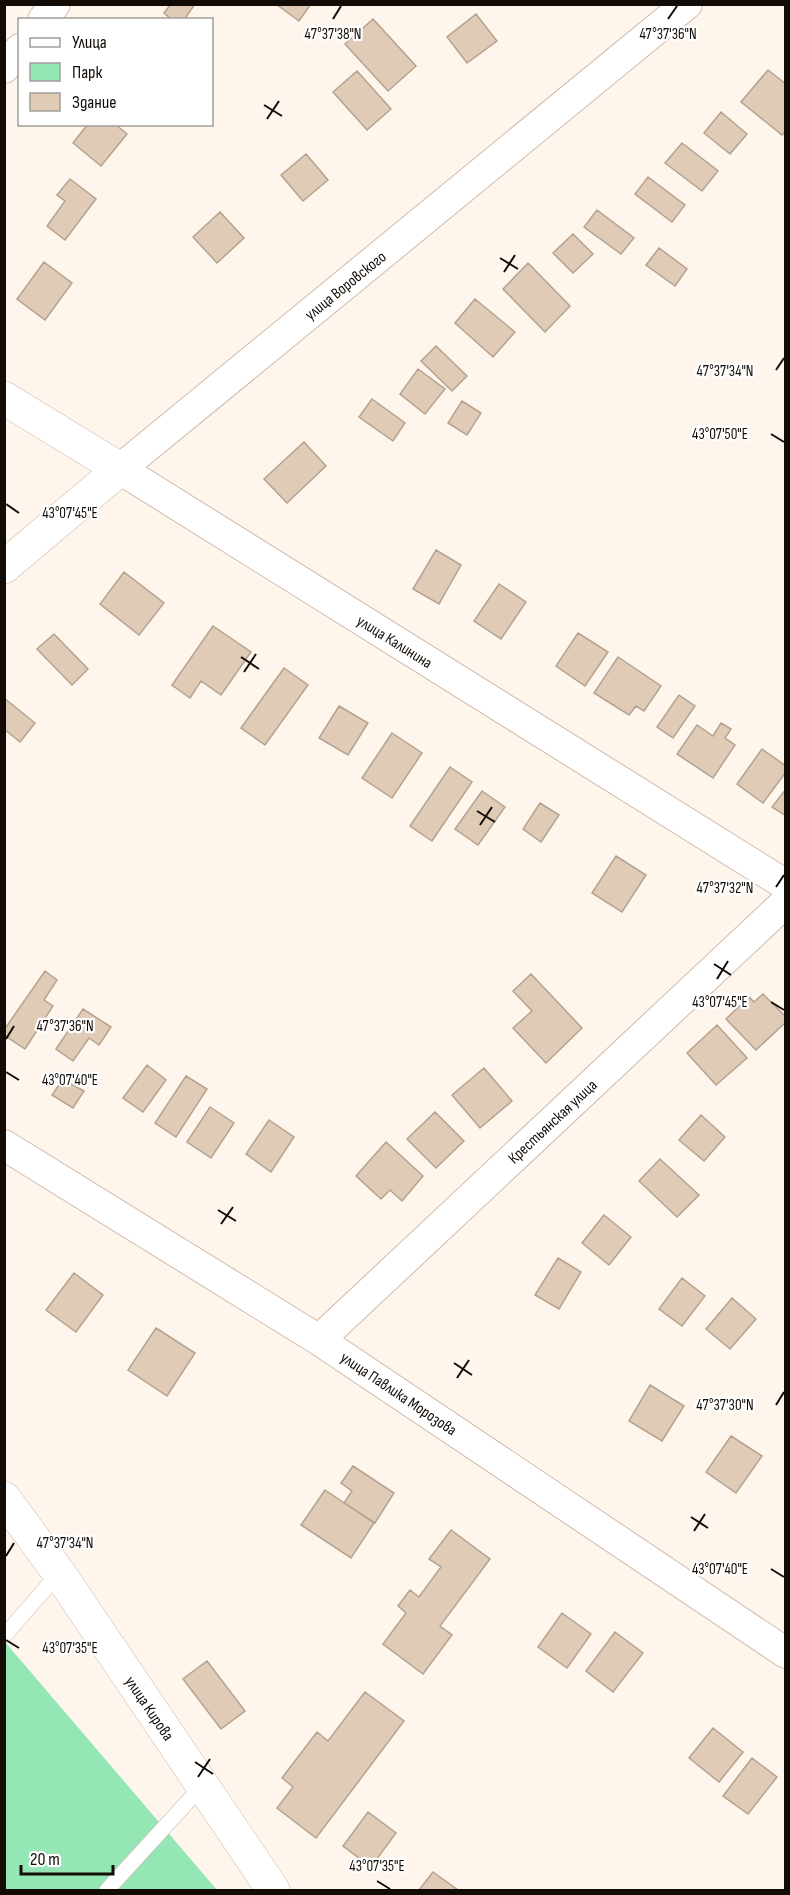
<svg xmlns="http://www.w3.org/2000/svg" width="790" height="1895" viewBox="0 0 790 1895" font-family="'Sofia Sans Condensed',sans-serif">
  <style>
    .green { fill: #94e6b5 }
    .building { fill: #dfcbb6; stroke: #b5a28e; stroke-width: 1.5 }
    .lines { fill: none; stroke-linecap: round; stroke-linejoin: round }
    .lane-casing { stroke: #d1baa9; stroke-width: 16 }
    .street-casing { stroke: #d1baa9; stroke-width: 32 }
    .secondary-casing { stroke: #d1baa9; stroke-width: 34 }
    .lane { stroke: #fff; stroke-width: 15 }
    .street { stroke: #fff; stroke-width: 30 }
    .secondary { stroke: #fff; stroke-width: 33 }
    .ticks { fill: none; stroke: #130c06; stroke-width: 2 }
    .labels { text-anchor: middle; stroke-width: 4.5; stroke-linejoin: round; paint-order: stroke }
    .street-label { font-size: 16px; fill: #130c06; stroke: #fff }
    .ticks-label { font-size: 15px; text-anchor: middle; fill: #130c06; stroke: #fff; stroke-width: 4.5; stroke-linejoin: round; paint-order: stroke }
  </style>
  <rect width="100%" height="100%" fill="#fef5ed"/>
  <!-- green -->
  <path class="green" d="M5 1642 217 1890H5Z"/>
  <!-- building -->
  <path class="building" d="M171 4H195L184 20H172L164 13Z
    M276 4H311L299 21Z
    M476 14 497 41 467 63 447 37Z
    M373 19 416 66 388 91 345 44Z
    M768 70 786 84V131L782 135 741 102Z
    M357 71 391 109 367 130 333 92Z
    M721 112 747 134 730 154 704 133Z
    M88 124H115L127 134 101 166 73 143Z
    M682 143 718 171 702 191 665 163Z
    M306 154 328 180 303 201 281 175Z
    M648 177 685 205 672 222 635 194Z
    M70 179 96 199 65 240 47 226 65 201 57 195Z
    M597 210 634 238 621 254 584 227Z
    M220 212 244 238 217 263 193 237Z
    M573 234 593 254 573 273 553 253Z
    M659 248 687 269 675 286 646 265Z
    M44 262 72 283 45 320 17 299Z
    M528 263 570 306 545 332 503 289Z
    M475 299 515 332 493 357 455 323Z
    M436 346 467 376 452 391 421 361Z
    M418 369 445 389 425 414 400 394Z
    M372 399 405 423 393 441 359 417Z
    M462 401 481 413 467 435 448 423Z
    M304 442 326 466 287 503 264 479Z
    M436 550 461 565 439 604 413 589Z
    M124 572 164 603 139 635 100 604Z
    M499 584 526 602 501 639 474 621Z
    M213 626 251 652 221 695 201 681 190 698 172 685Z
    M578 633 608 652 585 686 556 666Z
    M54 634 88 669 72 685 37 649Z
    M618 657 661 686 644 711 636 706 629 715 594 693Z
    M284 668 308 685 265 745 241 728Z
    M679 695 695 706 673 738 657 727Z
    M4 698 35 723 20 742 4 729Z
    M339 706 368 723 348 755 319 738Z
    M721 723 731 729 725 738 735 745 713 778 677 754 697 725 713 736Z
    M392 733 422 753 392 798 362 778Z
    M762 749 786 766V772L763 803 737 784Z
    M450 767 472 782 432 841 410 826Z
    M786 789V816L772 807Z
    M482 791 505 807 478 845 455 829Z
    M540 803 559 815 541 842 523 829Z
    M616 856 646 875 622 912 592 893Z
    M45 971 57 980 44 1000 53 1006 25 1049 4 1035V1030Z
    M531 974 582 1028 546 1063 513 1028 532 1011 513 991Z
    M763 994 786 1017V1022L756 1050 726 1019 749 997 754 1002Z
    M83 1009 111 1027 99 1045 89 1038 73 1061 56 1049Z
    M717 1025 747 1058 716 1085 687 1053Z
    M147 1065 166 1080 143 1112 123 1098Z
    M484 1068 512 1101 480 1128 452 1095Z
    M186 1076 207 1089 176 1137 155 1123Z
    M63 1079 84 1091 73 1108 52 1095Z
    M210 1107 234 1123 211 1158 187 1142Z
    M435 1112 464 1141 436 1168 407 1139Z
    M701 1115 725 1137 704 1161 679 1140Z
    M269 1120 294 1137 271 1172 246 1154Z
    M386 1142 423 1176 402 1201 390 1190 381 1199 356 1176Z
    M660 1159 699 1195 677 1217 639 1181Z
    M604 1215 631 1237 609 1265 582 1243Z
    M558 1258 581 1272 559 1309 535 1295Z
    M74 1273 103 1295 76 1332 46 1310Z
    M682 1278 705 1296 682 1326 659 1309Z
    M732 1298 756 1319 730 1349 706 1329Z
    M156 1328 195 1353 167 1396 128 1370Z
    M650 1385 684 1406 662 1441 629 1421Z
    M731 1436 762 1456 736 1493 706 1472Z
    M353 1466 394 1493 375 1523 344 1503 352 1491 341 1483Z
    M325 1490 374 1523 351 1558 301 1525Z
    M451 1530 490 1559 440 1626 452 1635 423 1674 383 1644 406 1613 398 1606 410 1590 419 1597 441 1567 429 1559Z
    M562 1613 591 1634 567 1668 538 1647Z
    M615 1632 643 1653 613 1692 586 1671Z
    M207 1661 245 1711 221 1729 183 1679Z
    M365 1692 404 1721 316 1838 277 1808 293 1787 282 1778 317 1732 328 1741Z
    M713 1728 743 1752 719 1782 689 1758Z
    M752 1758 777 1777 748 1814 723 1796Z
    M368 1812 396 1833 371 1867 343 1846Z
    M433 1872 458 1890H419Z"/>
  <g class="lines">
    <!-- lane casing -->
    <g class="lane-casing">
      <path id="lane" d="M4 1636 59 1573
        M107 1890 202 1786"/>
    </g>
    <!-- street casing -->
    <g class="street-casing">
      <path id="street" d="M687 4 120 469 786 885
        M43 20 55 4
        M4 68 20 49
        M4 1145 319 1340 786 1653
        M319 1340 786 902"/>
    </g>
    <!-- secondary casing -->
    <g class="secondary-casing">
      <path id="secondary" d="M4 398 120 469 4 567
        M4 1498 59 1573 273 1890"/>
    </g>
    <!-- lane -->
    <use href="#lane" class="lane"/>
    <!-- street -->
    <use href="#street" class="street"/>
    <!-- secondary -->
    <use href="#secondary" class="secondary"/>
  </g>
  <!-- ticks -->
  <path class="ticks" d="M333 19 341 6M668 19 677 6M264 105 282 116M267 119 279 101M500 258 518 269M504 272 515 255M776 370 784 358M771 434 784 442M6 504 19 513M241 657 259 669M244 672 256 654M477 811 495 822M480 825 492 807M776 887 784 875M714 964 731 975M717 979 728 961M771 1002 784 1010M6 1039 14 1026M6 1072 19 1080M218 1210 236 1221M221 1224 233 1207M454 1363 472 1375M457 1378 469 1360M776 1405 784 1392M691 1517 708 1528M694 1531 705 1514M6 1556 14 1543M771 1569 784 1577M6 1640 19 1648M195 1762 213 1774M198 1777 210 1759M377 1881 390 1889"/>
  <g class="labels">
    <!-- street labels -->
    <g class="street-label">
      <text transform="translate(345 285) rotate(-39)" y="6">улица Воровского</text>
      <text transform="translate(395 641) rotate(32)" y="6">улица Калинина</text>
      <text transform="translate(552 1121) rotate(-43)" y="6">Крестьянская улица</text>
      <text transform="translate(399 1393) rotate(34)" y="6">улица Павлика Морозова</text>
      <text transform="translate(150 1708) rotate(56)" y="6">улица Кирова</text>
    </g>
  </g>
  <g class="ticks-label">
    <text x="333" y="39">47°37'38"N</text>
    <text x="668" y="39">47°37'36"N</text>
    <text x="725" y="376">47°37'34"N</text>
    <text x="720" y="439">43°07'50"E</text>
    <text x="70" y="518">43°07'45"E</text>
    <text x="725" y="893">47°37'32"N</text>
    <text x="720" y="1007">43°07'45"E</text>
    <text x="65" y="1031">47°37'36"N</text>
    <text x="70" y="1085">43°07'40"E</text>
    <text x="725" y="1410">47°37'30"N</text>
    <text x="65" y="1548">47°37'34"N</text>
    <text x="720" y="1574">43°07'40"E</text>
    <text x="70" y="1653">43°07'35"E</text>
    <text x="377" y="1871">43°07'35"E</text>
  </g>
  <!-- border -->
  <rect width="790" height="1895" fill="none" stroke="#130c06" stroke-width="12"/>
  <!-- legend -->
  <rect x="18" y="18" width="195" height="108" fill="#ffffff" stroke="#a19e9b" stroke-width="1.5"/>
  <rect x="30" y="38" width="30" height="9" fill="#ffffff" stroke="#a19e9b" stroke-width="1.5"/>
  <text x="72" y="48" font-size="18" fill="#130c06">Улица</text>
  <rect x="30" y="63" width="30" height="18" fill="#94e6b5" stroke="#a19e9b" stroke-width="1.5"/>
  <text x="72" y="78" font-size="18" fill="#130c06">Парк</text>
  <rect x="30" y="93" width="30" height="18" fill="#dfcbb6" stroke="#a19e9b" stroke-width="1.5"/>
  <text x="72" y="108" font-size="18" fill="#130c06">Здание</text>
  <!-- scale -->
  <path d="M21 1865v9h92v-9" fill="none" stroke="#130c06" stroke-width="3"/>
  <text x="30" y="1865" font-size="18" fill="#130c06" stroke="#ffffff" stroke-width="4.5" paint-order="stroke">20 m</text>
</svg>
